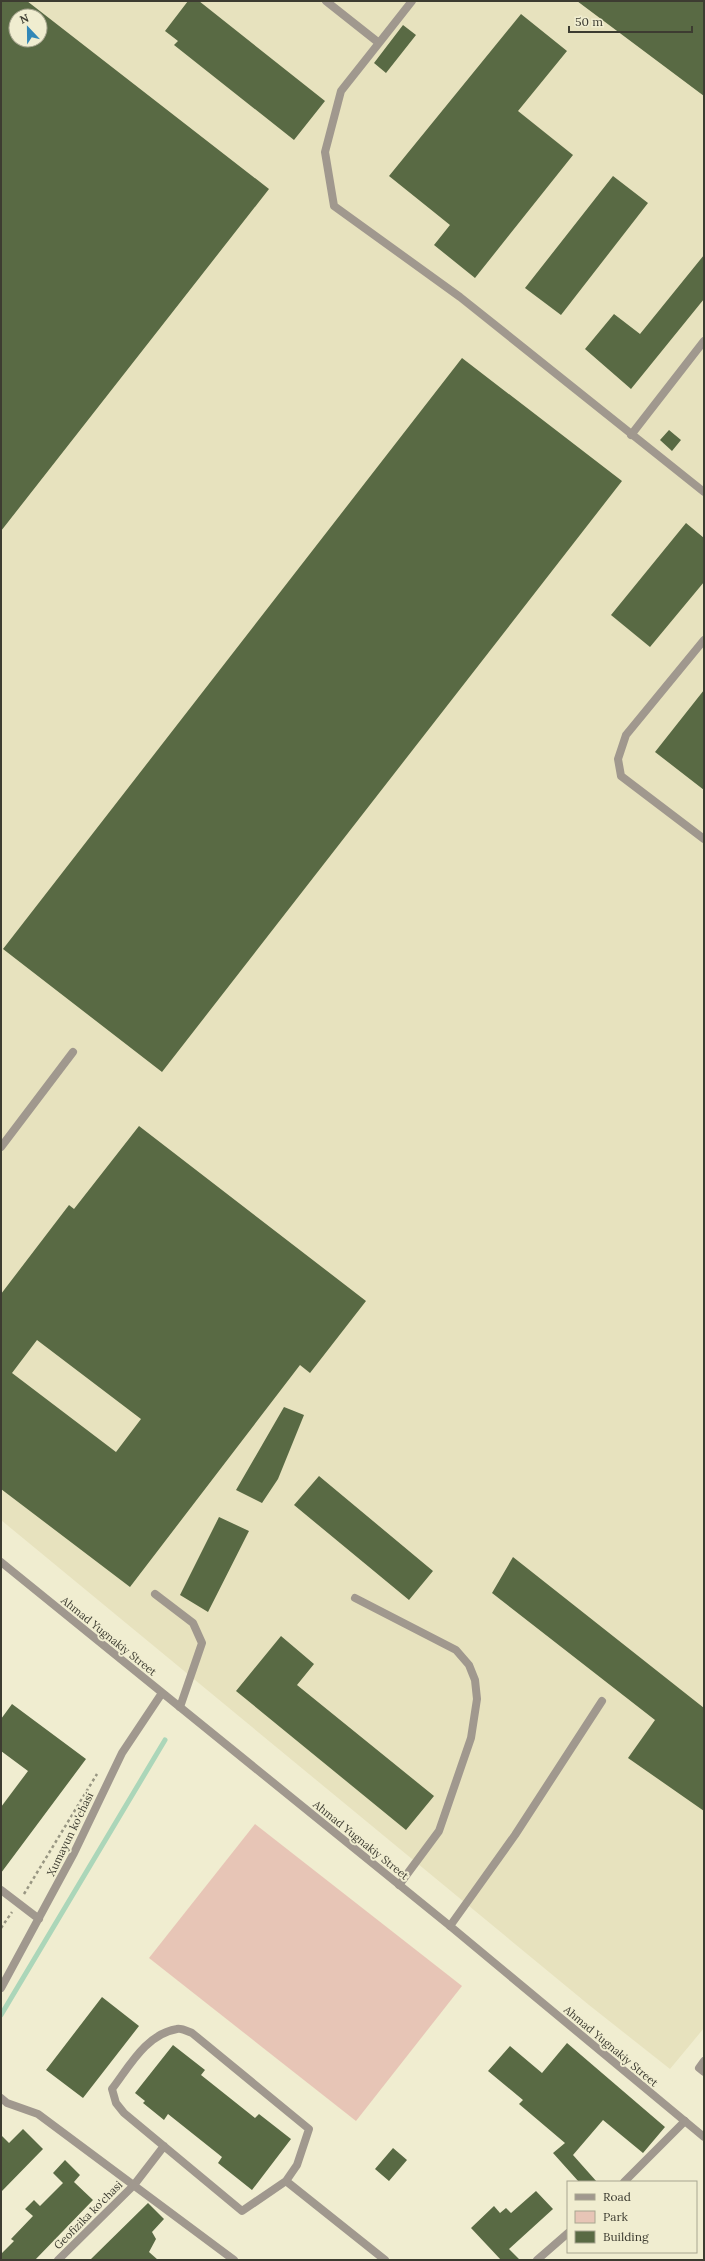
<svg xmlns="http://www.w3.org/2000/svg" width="705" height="2261" viewBox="0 0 705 2261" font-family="Lora,serif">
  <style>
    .built { fill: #e7e2be; fill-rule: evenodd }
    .green { fill: #e7c5b6 }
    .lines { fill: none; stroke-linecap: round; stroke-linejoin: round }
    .stream { stroke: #abd6b9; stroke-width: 5 }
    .building { fill: #596a44; fill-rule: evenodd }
    .path { stroke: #989682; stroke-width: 2.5; stroke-dasharray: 3 3; stroke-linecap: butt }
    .lane { stroke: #a0988e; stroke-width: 8 }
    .street { stroke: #a0988e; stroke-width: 8 }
    .labels { text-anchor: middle; stroke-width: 4; stroke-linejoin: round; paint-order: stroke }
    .street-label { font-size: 11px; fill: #3d3c31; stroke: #f0edd0 }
  </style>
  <rect width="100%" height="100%" fill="#f0edd0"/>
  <!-- built -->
  <path class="built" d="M1 1H704V2028L670 2069 589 2005 1 1520ZM16 16H40V40H16Z"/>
  <!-- green -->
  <path class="green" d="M255 1824 462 1986 356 2121 149 1958Z"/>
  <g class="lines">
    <!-- stream -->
    <path class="stream" d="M1 2015 165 1740"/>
  </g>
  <!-- building -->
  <path class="building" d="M1 1H27L269 189 1 531ZM16 16H40V40H16Z
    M188 1H199L325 101 294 140 174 45 178 41 165 31Z
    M577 1H704V96Z
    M521 14 567 51 518 111 573 155 475 278 434 245 450 225 389 176Z
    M403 25 416 35 386 73 374 63Z
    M613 176 648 203 561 315 525 288Z
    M704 255V299L631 389 585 349 614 314 640 334Z
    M462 358 622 481 162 1072 3 949Z
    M669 430 681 440 672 451 660 440Z
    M686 523 704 538V582L650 647 611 615Z
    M704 690V790L655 752Z
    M139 1126 366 1301 310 1373 300 1365 130 1587 1 1489V1294L69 1205 74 1209ZM37 1340 141 1419 116 1452 12 1373Z
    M284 1407 304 1415 278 1479 262 1503 236 1490Z
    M319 1476 433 1571 409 1600 294 1505Z
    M219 1517 249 1531 208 1612 180 1595Z
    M513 1557 704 1708V1811L628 1758 655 1720 492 1593Z
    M281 1636 314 1664 297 1685 434 1796 406 1830 236 1691Z
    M12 1704 86 1759 1 1873V1807L28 1771 1 1751V1719Z
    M102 1997 139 2026 83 2098 46 2070Z
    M567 2043 665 2127 643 2153 603 2120 573 2155 597 2182H579L553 2153 565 2143 519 2104 523 2100 488 2071 510 2046 542 2073Z
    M173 2045 205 2070 201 2075 255 2118 259 2114 291 2139 252 2190 218 2163 222 2157 168 2114 164 2120 143 2103 145 2101 135 2093Z
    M23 2129 43 2149 1 2192V2135L9 2143Z
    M393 2148 407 2160 389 2181 375 2169Z
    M65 2160 80 2175 74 2182 93 2200 35 2260H1V2254L14 2241 11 2239 33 2216 25 2209 34 2200 40 2206 63 2183 53 2173Z
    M536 2191 553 2209 509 2249 520 2260H501L471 2228 494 2206 500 2213 506 2208 511 2213Z
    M148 2203 164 2219 152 2232 156 2239 149 2252 158 2260H90Z"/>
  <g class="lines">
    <!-- path -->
    <path class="path" d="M24 1894 97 1774
      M1 1928 12 1912"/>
    <!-- lane -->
    <path class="lane" d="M326 1 379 43 341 91 325 152 334 206 460 297 704 492
      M379 43 412 1
      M631 435 704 341
      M704 640 626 735 618 759 621 776 704 839
      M1 1147 73 1052
      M155 1594 193 1623 202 1643 180 1707
      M355 1598 456 1650 469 1665 475 1680 477 1699 471 1738 439 1831 399 1885
      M450 1926 515 1835 602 1701
      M704 2061 699 2068 704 2072
      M286 2181 297 2165 309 2129 192 2033C187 2031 181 2028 177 2029 146 2034 129 2067 112 2089L116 2103 124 2113 242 2211 286 2181 385 2260
      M624 2182 685 2121
      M134 2185 164 2146
      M537 2260 568 2233"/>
    <!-- street -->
    <path class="street" d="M1 1562 450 1926 704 2137
      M1 1890 39 1919
      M1 1988 74 1853 122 1753 162 1693
      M1 2098 7 2103 38 2114 234 2260
      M58 2260 134 2185"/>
  </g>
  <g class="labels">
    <!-- street labels -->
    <g class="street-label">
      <text transform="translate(109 1636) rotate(39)" y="4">Ahmad Yugnakiy Street</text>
      <text transform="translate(70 1834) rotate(-64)" y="4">Xumayun ko'chasi</text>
      <text transform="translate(361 1840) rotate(39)" y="4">Ahmad Yugnakiy Street</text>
      <text transform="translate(611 2046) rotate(40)" y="4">Ahmad Yugnakiy Street</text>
      <text transform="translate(88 2215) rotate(-45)" y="4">Geofizika ko'chasi</text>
    </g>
  </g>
  <!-- border -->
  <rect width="705" height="2261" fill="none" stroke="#3d3c31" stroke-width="4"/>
  <!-- legend -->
  <rect x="567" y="2181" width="130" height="72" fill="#f0edd0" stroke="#a8a690"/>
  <rect x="575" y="2194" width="20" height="6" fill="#a0988e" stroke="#a8a690"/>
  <text x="603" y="2201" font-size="12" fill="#3d3c31">Road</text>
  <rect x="575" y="2211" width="20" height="12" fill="#e7c5b6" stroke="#a8a690"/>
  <text x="603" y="2221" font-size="12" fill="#3d3c31">Park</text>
  <rect x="575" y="2231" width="20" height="12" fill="#596a44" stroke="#a8a690"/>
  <text x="603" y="2241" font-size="12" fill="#3d3c31">Building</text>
  <!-- north arrow -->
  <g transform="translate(28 28) rotate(338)"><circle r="19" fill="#f0edd0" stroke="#a8a690"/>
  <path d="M0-3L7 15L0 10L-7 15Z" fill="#3287b7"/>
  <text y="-6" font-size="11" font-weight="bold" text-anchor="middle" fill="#3d3c31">N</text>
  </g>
  <!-- scale -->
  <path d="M569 26v6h123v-6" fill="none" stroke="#3d3c31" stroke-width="2"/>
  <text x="575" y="26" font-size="12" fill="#3d3c31" stroke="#f0edd0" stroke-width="3" paint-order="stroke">50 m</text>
</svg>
